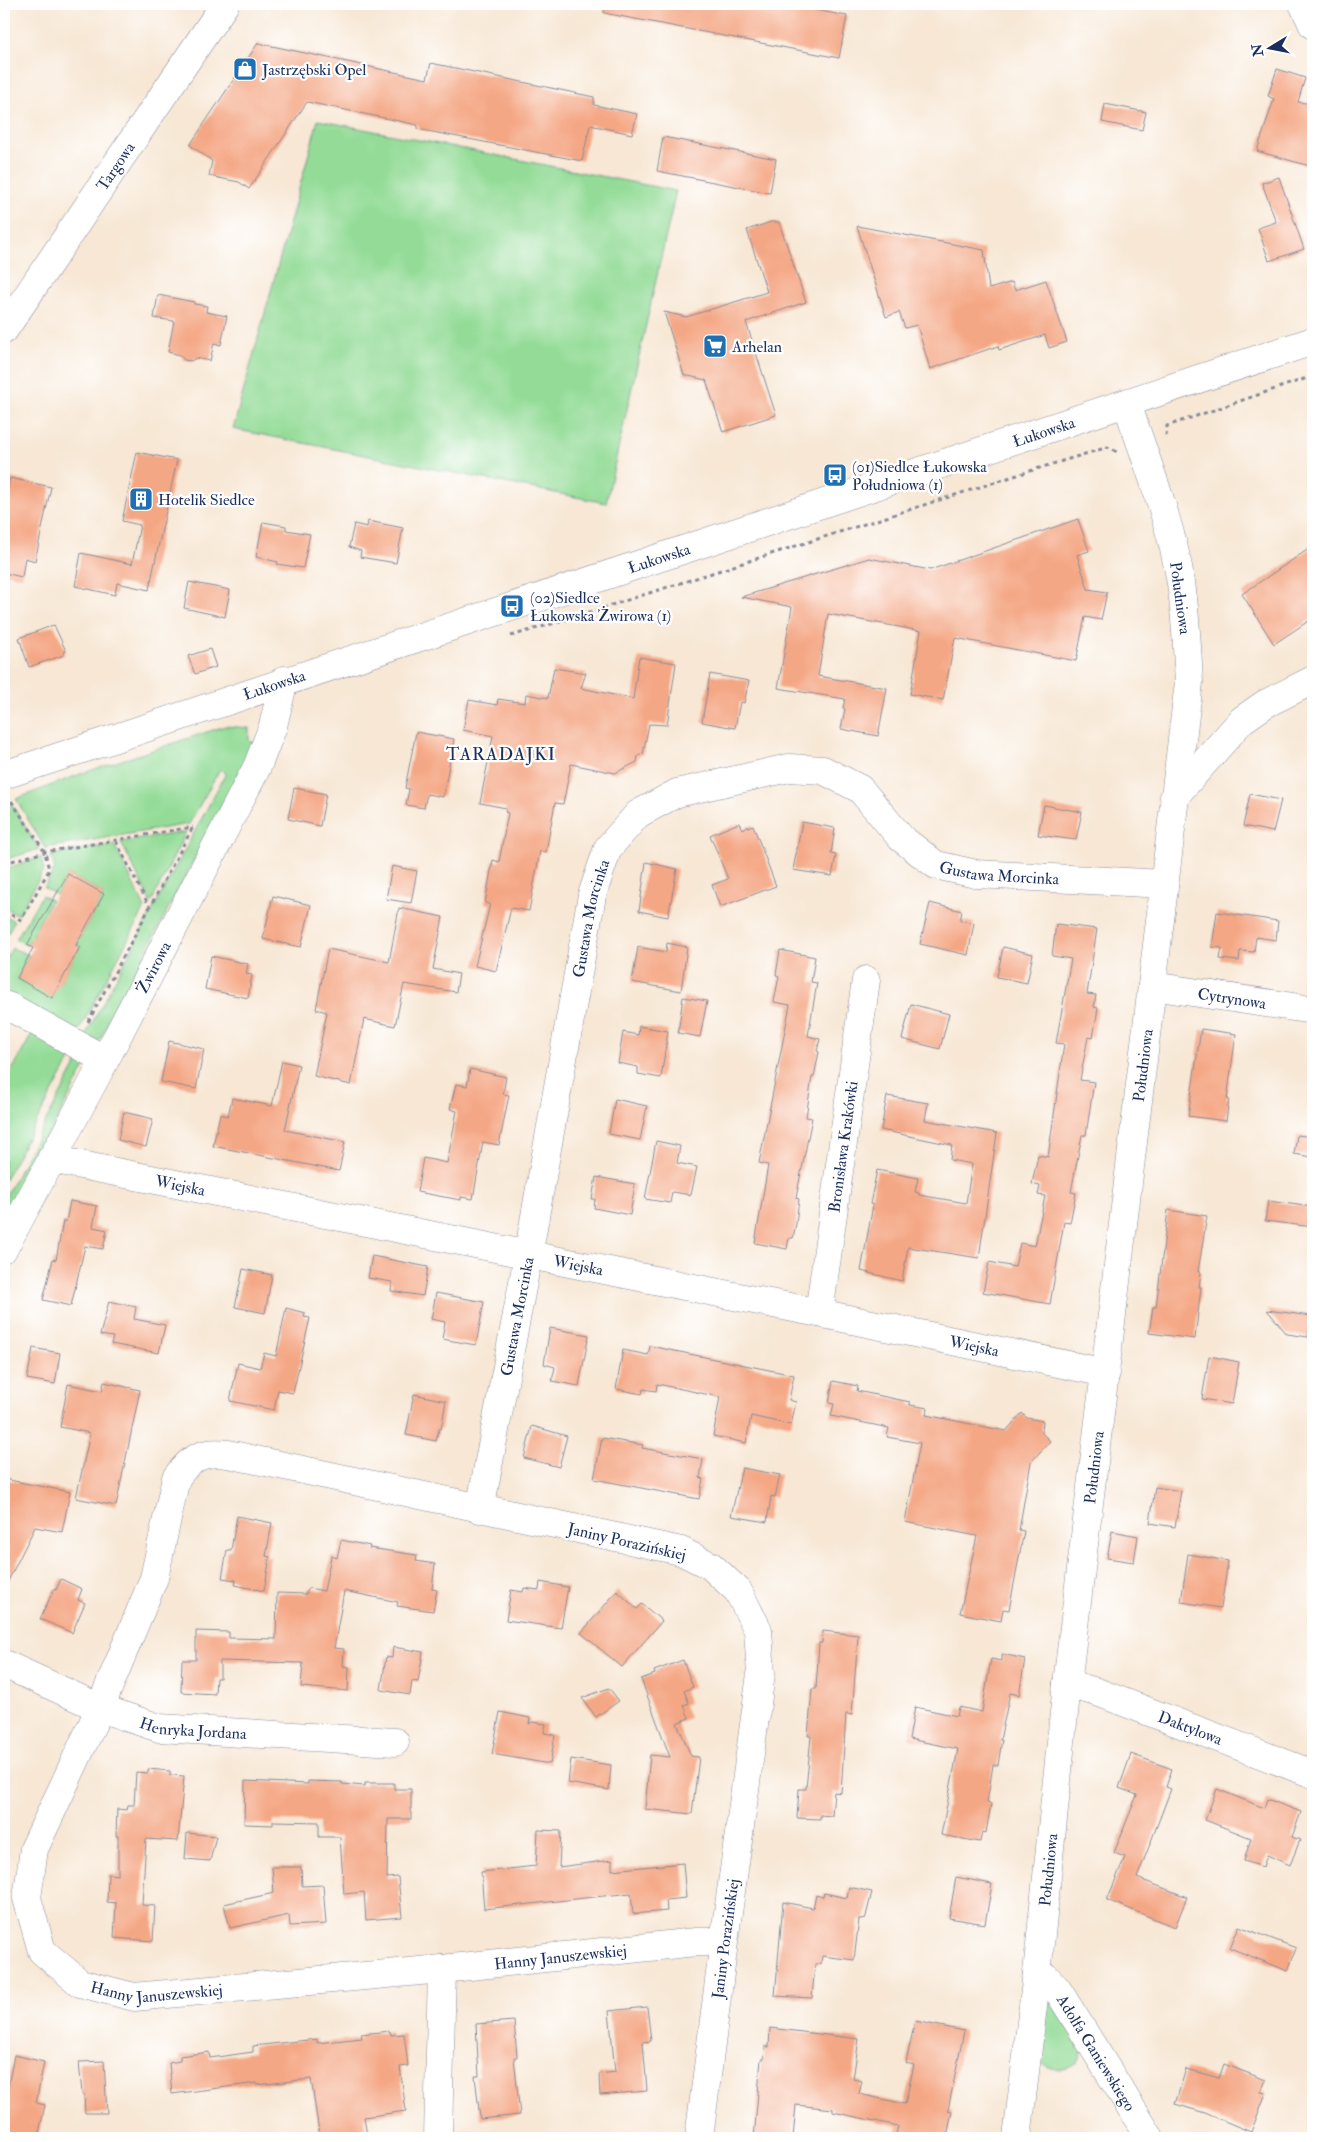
<svg xmlns="http://www.w3.org/2000/svg" width="1317" height="2142" viewBox="0 0 1317 2142" font-family="'IM FELL Double Pica',serif">
  <style>
    .green { fill: #93db96; stroke: #57857a }
    .building { fill: #f4a785 }
    .lines { fill: none; stroke-linecap: round; stroke-linejoin: round }
    .minor-casing { stroke: #898b99; stroke-width: 29 }
    .major-casing { stroke: #898b99; stroke-width: 29 }
    .path { stroke: #898b99; stroke-width: 3; stroke-dasharray: 4 4; stroke-linecap: butt }
    .minor { stroke: #fff; stroke-width: 28 }
    .major { stroke: #fff; stroke-width: 28 }
    .labels { text-anchor: middle; stroke-width: 4.5; stroke-linejoin: round; paint-order: stroke }
    .poi-label { font-size: 16px; fill: #1b2f5e; stroke: #fff; text-anchor: start }
    .street-label { font-size: 16px; fill: #1b2f5e; stroke: #fff }
    .neighbourhood-label { font-size: 18px; letter-spacing: 1px; fill: #1b2f5e; stroke: #fff }
  </style>
  <rect width="100%" height="100%" fill="#fff"/>
  <filter id="ink" filterUnits="userSpaceOnUse"><feTurbulence type="fractalNoise" baseFrequency=".02" numOctaves="2"/><feDisplacementMap in="SourceGraphic" scale="10" xChannelSelector="R" yChannelSelector="G"/><feConvolveMatrix kernelMatrix="1 2 1 2 8 2 1 2 1" color-interpolation-filters="sRGB"/></filter>
  <filter id="wash" filterUnits="userSpaceOnUse"><feTurbulence type="fractalNoise" baseFrequency=".0096" numOctaves="4" result="noise"/><feDisplacementMap in="SourceGraphic" scale="20" xChannelSelector="R" yChannelSelector="G"/><feGaussianBlur stdDeviation="1.12" result="paint"/><feColorMatrix in="noise" values="0 0 0 0 0 0 0 0 0 0 0 0 0 0 0 0 0 1.4 0 .05"/><feComposite in="paint" operator="in"/></filter>
  <g filter="url(#wash)">
    <rect width="100%" height="100%" fill="#f7e7d4"/>
    <!-- green -->
    <path class="green" d="M318 120 676 191 606 503 233 429Z
      M225 726 249 728V741L255 743 99 1041 84 1038 226 773 220 769 189 824 45 848 16 799 83 773Z
      M10 801 39 849 4 860V803Z
      M186 832 151 903 121 842Z
      M114 844 145 908 77 1034 4 993V962L12 948 29 955 17 978 52 997 80 947 76 945 104 894 68 874 56 895 44 888 55 869 51 855Z
      M41 857 44 870 18 915 4 907V869Z
      M42 895 51 900 27 945 16 939Z
      M4 915 14 921 4 941Z
      M34 1030 74 1053 4 1181V1085Z
      M81 1056 87 1063 4 1219V1199Z
      M1053 2002 1083 2050 1078 2063C1063 2072 1050 2071 1037 2059L1045 2004Z"/>
    <g id="blocks">
      <!-- building -->
      <path class="building" d="M605 4H784L847 16 839 58 604 13Z
        M258 43 427 79 431 63 594 97V105L637 114 632 134 590 125 582 161 417 129 418 125 307 102 249 189 239 182 209 176 212 161 190 145Z
        M1277 69 1305 78 1298 102 1313 104V167L1257 151 1274 99 1268 96Z
        M1105 104 1146 112 1142 130 1102 122Z
        M663 137 776 159 770 193 657 171Z
        M1279 177 1304 249 1269 261 1258 228 1276 222 1262 183Z
        M771 222H779L806 302 746 322 776 415 723 432 706 380 684 375 664 312 686 317 767 292 747 230Z
        M857 226 984 250 989 289 1012 282 1015 290 1046 280 1067 342 1049 348 1045 335 999 350 998 346 930 369 917 325 905 328 899 312 886 317Z
        M158 295 194 302V304L207 306 206 312 227 316 221 345 214 343 210 361 196 358 191 361 184 360 180 355 168 352 174 321 154 318Z
        M137 452 177 460 149 590 117 583 115 595 75 586 81 553 132 564 140 525 122 521Z
        M10 478 51 487 35 561 25 558 22 577 4 573V509Z
        M1078 519 1089 551 1077 555 1088 589 1107 592 1101 620 1085 617 1076 661 955 638 943 700 910 694 921 631 828 614 818 676 887 688 878 736 841 729 845 709 843 708 845 699 778 688 792 607 741 597 869 558 930 570Z
        M368 521 403 528 396 563 360 557 361 551 349 547 354 524 367 527Z
        M263 522 286 526V530L310 534 303 568 277 564 278 562 256 557Z
        M1313 546V618L1274 644 1242 594Z
        M189 582 230 590 225 617 184 608Z
        M54 625 66 651 64 652V655L29 667 19 638Z
        M210 649 216 667 195 674 188 656Z
        M639 657 676 663 667 725 649 724 643 754 638 756 637 762 615 773 571 764 563 804 555 803 546 852 540 851 529 911 511 908 496 971 475 966 490 904 485 903 493 860 499 862 508 813 505 812 506 808 480 803 493 736 463 730 469 700 497 705 498 699 525 703 526 694 548 698 554 668 586 673 581 688 633 699Z
        M710 674 749 681 744 703 740 702 735 728 702 722Z
        M416 732 454 739 443 797 427 794 424 808 406 805 409 789 405 788Z
        M294 788 326 794 320 826 288 819Z
        M1250 794 1281 800 1273 832 1243 826Z
        M1044 805 1082 812 1076 840 1038 835Z
        M802 822 835 828 831 854 836 855 832 876 793 870Z
        M739 823 742 829 753 825 776 886 720 907 712 885 728 879 710 835Z
        M646 862 677 869 668 917 639 911Z
        M392 866 417 871 411 903 386 899Z
        M68 874 104 894 76 945 80 947 52 998 17 978 33 948 27 945Z
        M273 896 311 905 301 947 263 939Z
        M930 903 962 911 960 920 974 923 968 955 920 944Z
        M399 908 443 917 433 969 459 974 456 992 404 984 395 1026 364 1019 351 1085 314 1076 327 1012 316 1009 328 949 389 962Z
        M1217 912 1278 921 1276 940 1256 937 1254 952 1240 951 1239 961 1220 959 1222 948 1212 947Z
        M1056 924 1097 929 1087 994 1096 995 1094 1007 1098 1008 1093 1038 1088 1037 1080 1080 1094 1082 1086 1135H1082L1071 1192 1076 1193 1070 1223 1064 1222 1050 1304 983 1292 989 1262 1015 1267 1020 1243 1035 1246 1045 1196 1038 1195 1040 1186 1032 1184 1038 1155 1048 1157 1064 1044 1056 1043 1071 959 1052 956Z
        M667 943 687 947 681 991 632 982 638 947 666 952Z
        M1003 947 1033 954 1027 983 997 977Z
        M780 950 815 957 811 982 817 983 808 1036 820 1039 817 1051 819 1052 814 1077H812L806 1117 812 1118 796 1198 799 1199 796 1224 793 1238H789L787 1249 755 1243 768 1165 759 1163 790 1005 774 1002 779 976 776 975Z
        M211 956 248 964 246 974 252 975 248 998 205 989Z
        M683 997 707 1001 700 1037 678 1033Z
        M911 1004 949 1014 940 1049 902 1039Z
        M639 1026 668 1031 661 1078 638 1074V1067L618 1063 623 1032 638 1035Z
        M1201 1029 1236 1034 1227 1099H1229L1226 1121 1188 1116Z
        M169 1041 204 1049 196 1089 161 1082Z
        M282 1061 299 1065 285 1130 345 1142 339 1171 213 1146 220 1114 228 1116 232 1098 272 1106Z
        M470 1069 506 1077 503 1094 509 1095 499 1145 483 1142 473 1199 461 1197V1200L417 1192 423 1158 447 1163 457 1111 450 1109 456 1084 467 1086Z
        M887 1096 928 1103 925 1120 997 1133 979 1258 908 1247 902 1281 861 1271 873 1205 870 1204 877 1170 918 1178 915 1192 919 1193V1195L966 1203 972 1164 950 1160 952 1145 881 1130Z
        M615 1099 647 1106 640 1140 609 1134Z
        M124 1112 153 1119 146 1147 118 1140Z
        M1297 1135 1313 1137V1157L1294 1154Z
        M656 1141 680 1146 677 1163 697 1167 691 1195 672 1192 670 1203 645 1199Z
        M596 1177 635 1184 630 1215 594 1208 595 1199H592Z
        M70 1201 97 1206 93 1227 107 1230 103 1249 85 1246 71 1306 43 1300 53 1259 56 1260 63 1221 66 1222Z
        M1268 1201 1313 1207V1227L1265 1221Z
        M1168 1210 1207 1216 1198 1272H1201L1199 1287H1201L1195 1339 1149 1333 1153 1307H1156Z
        M372 1256 428 1267 423 1296 391 1291 392 1282 368 1278Z
        M243 1269 272 1275 265 1313 235 1307Z
        M436 1293 484 1302 476 1345 442 1339 445 1322 431 1319Z
        M109 1301 136 1307 134 1319 165 1325 159 1353 111 1344 113 1337 100 1335Z
        M286 1308 305 1313 304 1317 310 1318 293 1393 278 1390 274 1410 230 1401 238 1363 260 1368 264 1353 276 1356Z
        M1267 1310 1311 1316 1308 1337 1287 1334Z
        M550 1328 589 1335 579 1386 552 1381 555 1367 544 1364Z
        M650 1346 794 1375 789 1400 796 1402 791 1425 751 1416 746 1443 713 1436 720 1397 657 1384 656 1391 643 1389 642 1394 616 1389 623 1350 648 1355Z
        M33 1348 60 1353 55 1384 27 1379Z
        M1209 1356 1239 1362 1232 1404 1202 1399Z
        M833 1381 858 1386 857 1391 910 1402V1405L928 1408 926 1415 1006 1431 1022 1413 1027 1418 1043 1421 1042 1433 1050 1441 1031 1462 1019 1530 1024 1531 1009 1610 1003 1609 1001 1621 960 1613 977 1536 905 1522 920 1443 887 1437 889 1428 831 1416 834 1404 829 1403Z
        M104 1382 140 1390 116 1506 76 1498 90 1433 60 1427 68 1384 102 1391Z
        M414 1394 446 1401 441 1429H439L436 1441 406 1435Z
        M532 1426 567 1436 559 1467 524 1458Z
        M602 1438 643 1445 642 1448 703 1459 700 1478 703 1479 699 1499 594 1479Z
        M742 1468 780 1475 775 1497 771 1496 767 1522 731 1516Z
        M4 1479 70 1492 62 1532 35 1527 4 1589Z
        M1155 1487 1181 1491 1175 1527 1150 1523Z
        M237 1516 272 1523 266 1556 270 1557 264 1591 235 1585 236 1580 222 1578 227 1550H231Z
        M1112 1531 1138 1536 1134 1562 1107 1558Z
        M341 1540 370 1546 369 1548 417 1555 416 1561 435 1564 432 1589 437 1590 433 1611 397 1606 398 1602 344 1591 334 1648 344 1649 343 1666 349 1667 348 1691 301 1687 303 1663 220 1661V1678H216L215 1694 181 1692 182 1660H196V1631L229 1632V1638L276 1639 277 1593 306 1594 309 1588 324 1591 331 1556 337 1558Z
        M1188 1554 1228 1561 1221 1608 1181 1602Z
        M61 1579 82 1589 78 1600 85 1603 72 1633 40 1619 54 1589 56 1590Z
        M540 1582 568 1587 561 1628 506 1620 511 1590 523 1592 524 1588 539 1590Z
        M617 1591 637 1609 642 1604 662 1621 622 1667 581 1633Z
        M823 1631 858 1635 852 1715 846 1714 841 1793 834 1792 832 1816 820 1815V1819L797 1818 799 1789H806L811 1736H808L812 1689H816L819 1643H822Z
        M393 1647 423 1652 418 1682 412 1681 410 1695 381 1690 386 1657 392 1658Z
        M1002 1654 1025 1659 1019 1695 1010 1693 1000 1740H1002L998 1765H993L987 1803 991 1804 986 1833 982 1832 980 1842 941 1835 958 1749 909 1739 915 1707 957 1716 959 1707 982 1712 991 1659 1002 1661Z
        M683 1660 693 1687 684 1691 689 1703 684 1705 689 1718 677 1723 691 1756 699 1757 692 1814 645 1809 650 1755 670 1757 641 1679 655 1674 654 1671Z
        M609 1688 619 1701 596 1717 582 1698Z
        M500 1712 530 1718 529 1724 532 1722 546 1724 544 1733 555 1735 550 1764 492 1754Z
        M1131 1754 1172 1769 1166 1787 1171 1789 1137 1878 1187 1897 1175 1927 1107 1900 1125 1857 1114 1853 1137 1795 1119 1788Z
        M571 1759 611 1765 609 1790 568 1783Z
        M148 1769 170 1771V1775L184 1776 178 1841 146 1839 142 1905 155 1906 153 1941 114 1938 116 1903 107 1902 108 1874 118 1875V1836H116L117 1809 127 1810 128 1805H134L136 1772 148 1773Z
        M245 1781 308 1784V1781L342 1782V1784L365 1786V1783H394V1789H411V1819H388L387 1878 398 1877 402 1917 366 1920 364 1892 344 1894 340 1837H319V1822L273 1821V1825L244 1824Z
        M1217 1789 1264 1808 1267 1799 1301 1812 1292 1837 1300 1840 1290 1865 1267 1855 1263 1867 1244 1861 1251 1838 1205 1820Z
        M538 1830 561 1831 559 1867 612 1860V1870L683 1863 686 1898 666 1900 667 1911 633 1914 631 1893 484 1909 481 1872 536 1866Z
        M187 1833 216 1836 210 1861 185 1859Z
        M272 1867H301L302 1886 323 1885 326 1924 290 1926 289 1915 230 1928 224 1904 274 1893Z
        M956 1877 992 1884 985 1924 949 1918Z
        M849 1887 872 1892 865 1920 859 1919 854 1960 822 1956 821 1964H815L812 1998 775 1996 783 1902 813 1908 816 1895 823 1897 824 1893 847 1898Z
        M1239 1926 1296 1948 1288 1971 1230 1948Z
        M647 2007 651 2041 643 2042 647 2091 600 2095 599 2074 615 2072 609 2011Z
        M514 2021 517 2057H514L520 2115 480 2119 475 2076H479L476 2024Z
        M915 2021 964 2031 948 2110 952 2111 947 2138H895L898 2126 833 2112V2109L796 2105 793 2138H754L761 2059H764L765 2047H769L770 2028 859 2039 853 2079 862 2081 859 2094 905 2104 914 2065 906 2063Z
        M390 2031 391 2035 404 2034 408 2066 400 2067 406 2111 364 2117 367 2136 355 2138H320L311 2079 257 2085V2083L172 2094 169 2063 180 2061V2056L209 2052 210 2058 253 2052V2046L317 2039V2043L362 2038 361 2034Z
        M14 2055 44 2062 36 2103 45 2105 38 2138H4V2097H6Z
        M104 2061 107 2113H85L84 2094H82L79 2062Z
        M1224 2064 1266 2080 1261 2092 1266 2093 1251 2132 1205 2113 1175 2104 1186 2069 1219 2078Z"/>
    </g>
  </g>
  <g filter="url(#ink)">
    <use href="#blocks" fill-opacity="0" stroke="#898b99" stroke-width="1"/>
    <g class="lines">
      <!-- minor casing -->
      <g class="minor-casing">
        <g id="minor">
          <path d="M1303 4 1313 25"/>
          <path id="s1" d="M4 330 225 4"/>
          <path d="M1174 797 1242 720 1265 704 1313 680"/>
          <path id="s2" d="M1152 986 1313 1010"/>
          <path d="M4 1005 10 1007 105 1060"/>
          <path id="s3" d="M51 1159 819 1313 1106 1373"/>
          <path id="s4" d="M4 1248 105 1060 257 767 273 726 284 680"/>
          <path id="s5" d="M819 1313 866 980"/>
          <path id="s6" d="M480 1509 528 1256 592 895 608 848 638 814 677 793 789 768 823 770 860 789 901 838 936 865 976 874 1164 884"/>
          <path id="s7" d="M4 1664 100 1708 159 1728 395 1742"/>
          <path id="s8" d="M1067 1684 1097 1692 1313 1774"/>
          <path id="s9" d="M1037 1973 1047 1978 1057 1989 1150 2138"/>
          <path d="M438 2138 442 1969"/>
          <path id="s10" d="M699 2138 724 1942 761 1674 758 1630 738 1591 711 1566 681 1551 228 1454C203 1451 191 1457 176 1478L154 1578 100 1708 34 1849 27 1898 42 1951 80 1983 134 1997 442 1969 696 1942H724"/>
          <path id="s11" d="M1017 2138 1037 1973 1067 1684 1189 682C1187 649 1186 616 1181 583 1171 522 1147 463 1127 404"/>
        </g>
      </g>
      <!-- major casing -->
      <g class="major-casing">
        <g id="major">
          <path id="s12" d="M4 775C439 627 878 489 1313 341"/>
        </g>
      </g>
      <!-- path -->
      <path class="path" d="M1166 436 1167 426 1313 376
        M511 636 565 620 1033 470 1108 447 1117 452
        M116 841 150 908
        M4 863 45 852 193 827
        M4 911 21 920 49 870 45 852 10 799
        M88 1022 193 827"/>
      <!-- minor -->
      <use href="#minor" class="minor"/>
      <!-- major -->
      <use href="#major" class="major"/>
    </g>
  </g>
  <!-- icons -->
  <defs>
    <g id="shop-square" transform="scale(1.25)"><rect x="-9" y="-9" width="18" height="18" rx="4" fill="#1f6fb2" stroke="#fff"/><path d="M-5-2.5h2.3a2.7 3.5 0 0 1 5.4 0H5L5.5 6h-11ZM-1.5-2.5h3a1.5 2.3 0 0 0-3 0Z" fill="#fff"/></g>
    <g id="supermarket-square" transform="scale(1.25)"><rect x="-9" y="-9" width="18" height="18" rx="4" fill="#1f6fb2" stroke="#fff"/><path d="M-6-5.5h2.5l.6 2H6L4.5 2H-2.5L-4.4-4H-6ZM-1.5 3.2a1.3 1.3 0 1 0 .1 0ZM3 3.2a1.3 1.3 0 1 0 .1 0Z" fill="#fff"/></g>
    <g id="bus-square" transform="scale(1.25)"><rect x="-9" y="-9" width="18" height="18" rx="4" fill="#1f6fb2" stroke="#fff"/><path d="M-5-6H5V4H4V6H2V4H-2V6H-4V4H-5ZM-3.5-4V0h7V-4ZM-3.5 1.2v1.5H-2V1.2ZM2 1.2v1.5H3.5V1.2Z" fill="#fff"/></g>
    <g id="building-square" transform="scale(1.25)"><rect x="-9" y="-9" width="18" height="18" rx="4" fill="#1f6fb2" stroke="#fff"/><path d="M-4-6H4V6H1V3H-1V6H-4ZM-2.5-4.3h1.7v1.8h-1.7ZM.8-4.3h1.7v1.8H.8ZM-2.5-1h1.7V.8h-1.7ZM.8-1h1.7V.8H.8Z" fill="#fff"/></g>
  </defs>
  <g fill-rule="evenodd">
    <use href="#shop-square" x="245" y="69"/>
    <use href="#supermarket-square" x="715" y="346"/>
    <use href="#bus-square" x="835" y="475"/>
    <use href="#building-square" x="141" y="499"/>
    <use href="#bus-square" x="512" y="606"/>
  </g>
  <g class="labels">
    <!-- poi labels -->
    <g class="poi-label">
      <text x="262" y="75">Jastrzębski Opel</text>
      <text x="732" y="352">Arhelan</text>
      <text x="852" y="472">(01)Siedlce Łukowska<tspan x="852" dy="18">Południowa (1)</tspan></text>
      <text x="158" y="505">Hotelik Siedlce</text>
      <text x="530" y="603">(02)Siedlce<tspan x="530" dy="18">Łukowska Żwirowa (1)</tspan></text>
    </g>
    <!-- street labels -->
    <g class="street-label">
      <text dy="6" stroke="none"><textPath href="#s1" startOffset="198">Targowa</textPath></text>
      <text dy="6" stroke="none"><textPath href="#s12" startOffset="1095">Łukowska</textPath></text>
      <text dy="6" stroke="none"><textPath href="#s12" startOffset="690">Łukowska</textPath></text>
      <text transform="translate(1181 598) rotate(82)" y="6">Południowa</text>
      <text dy="6" stroke="none"><textPath href="#s12" startOffset="285">Łukowska</textPath></text>
      <text dy="6" stroke="none"><textPath href="#s6" startOffset="1126">Gustawa Morcinka</textPath></text>
      <text dy="6" stroke="none"><textPath href="#s6" startOffset="601">Gustawa Morcinka</textPath></text>
      <text dy="6" stroke="none"><textPath href="#s4" startOffset="318">Żwirowa</textPath></text>
      <text dy="6" stroke="none"><textPath href="#s2" startOffset="81">Cytrynowa</textPath></text>
      <text dy="6" stroke="none"><textPath href="#s11" startOffset="1080">Południowa</textPath></text>
      <text dy="6" stroke="none"><textPath href="#s5" startOffset="168">Bronisława Krakówki</textPath></text>
      <text dy="6" stroke="none"><textPath href="#s3" startOffset="132">Wiejska</textPath></text>
      <text dy="6" stroke="none"><textPath href="#s3" startOffset="538">Wiejska</textPath></text>
      <text dy="6" stroke="none"><textPath href="#s6" startOffset="196">Gustawa Morcinka</textPath></text>
      <text dy="6" stroke="none"><textPath href="#s3" startOffset="942">Wiejska</textPath></text>
      <text dy="6" stroke="none"><textPath href="#s11" startOffset="675">Południowa</textPath></text>
      <text transform="translate(627 1541) rotate(13)" y="6">Janiny Porazińskiej</text>
      <text dy="6" stroke="none"><textPath href="#s7" startOffset="202">Henryka Jordana</textPath></text>
      <text dy="6" stroke="none"><textPath href="#s8" startOffset="131">Daktylowa</textPath></text>
      <text dy="6" stroke="none"><textPath href="#s11" startOffset="270">Południowa</textPath></text>
      <text dy="6" stroke="none"><textPath href="#s10" startOffset="201">Janiny Porazińskiej</textPath></text>
      <text dy="6" stroke="none"><textPath href="#s10" startOffset="2188">Hanny Januszewskiej</textPath></text>
      <text dy="6" stroke="none"><textPath href="#s10" startOffset="1782">Hanny Januszewskiej</textPath></text>
      <text dy="6" stroke="none"><textPath href="#s9" startOffset="101">Adolfa Ganiewskiego</textPath></text>
    </g>
    <!-- neighbourhood labels -->
    <g class="neighbourhood-label">
      <text x="501" y="760">TARADAJKI</text>
    </g>
  </g>
  <!-- margin -->
  <rect width="1317" height="2142" fill="none" stroke="#fff" stroke-width="20"/>
  <!-- north arrow -->
  <g transform="translate(1270 48) rotate(260)" stroke="#ffffff" stroke-width="4" paint-order="stroke">
  <path d="M0-4L9 19L0 12L-9 19Z" fill="#1b2f5e"/>
  <text y="-8" font-size="14" font-weight="bold" text-anchor="middle" fill="#1b2f5e">N</text>
  </g>
</svg>
